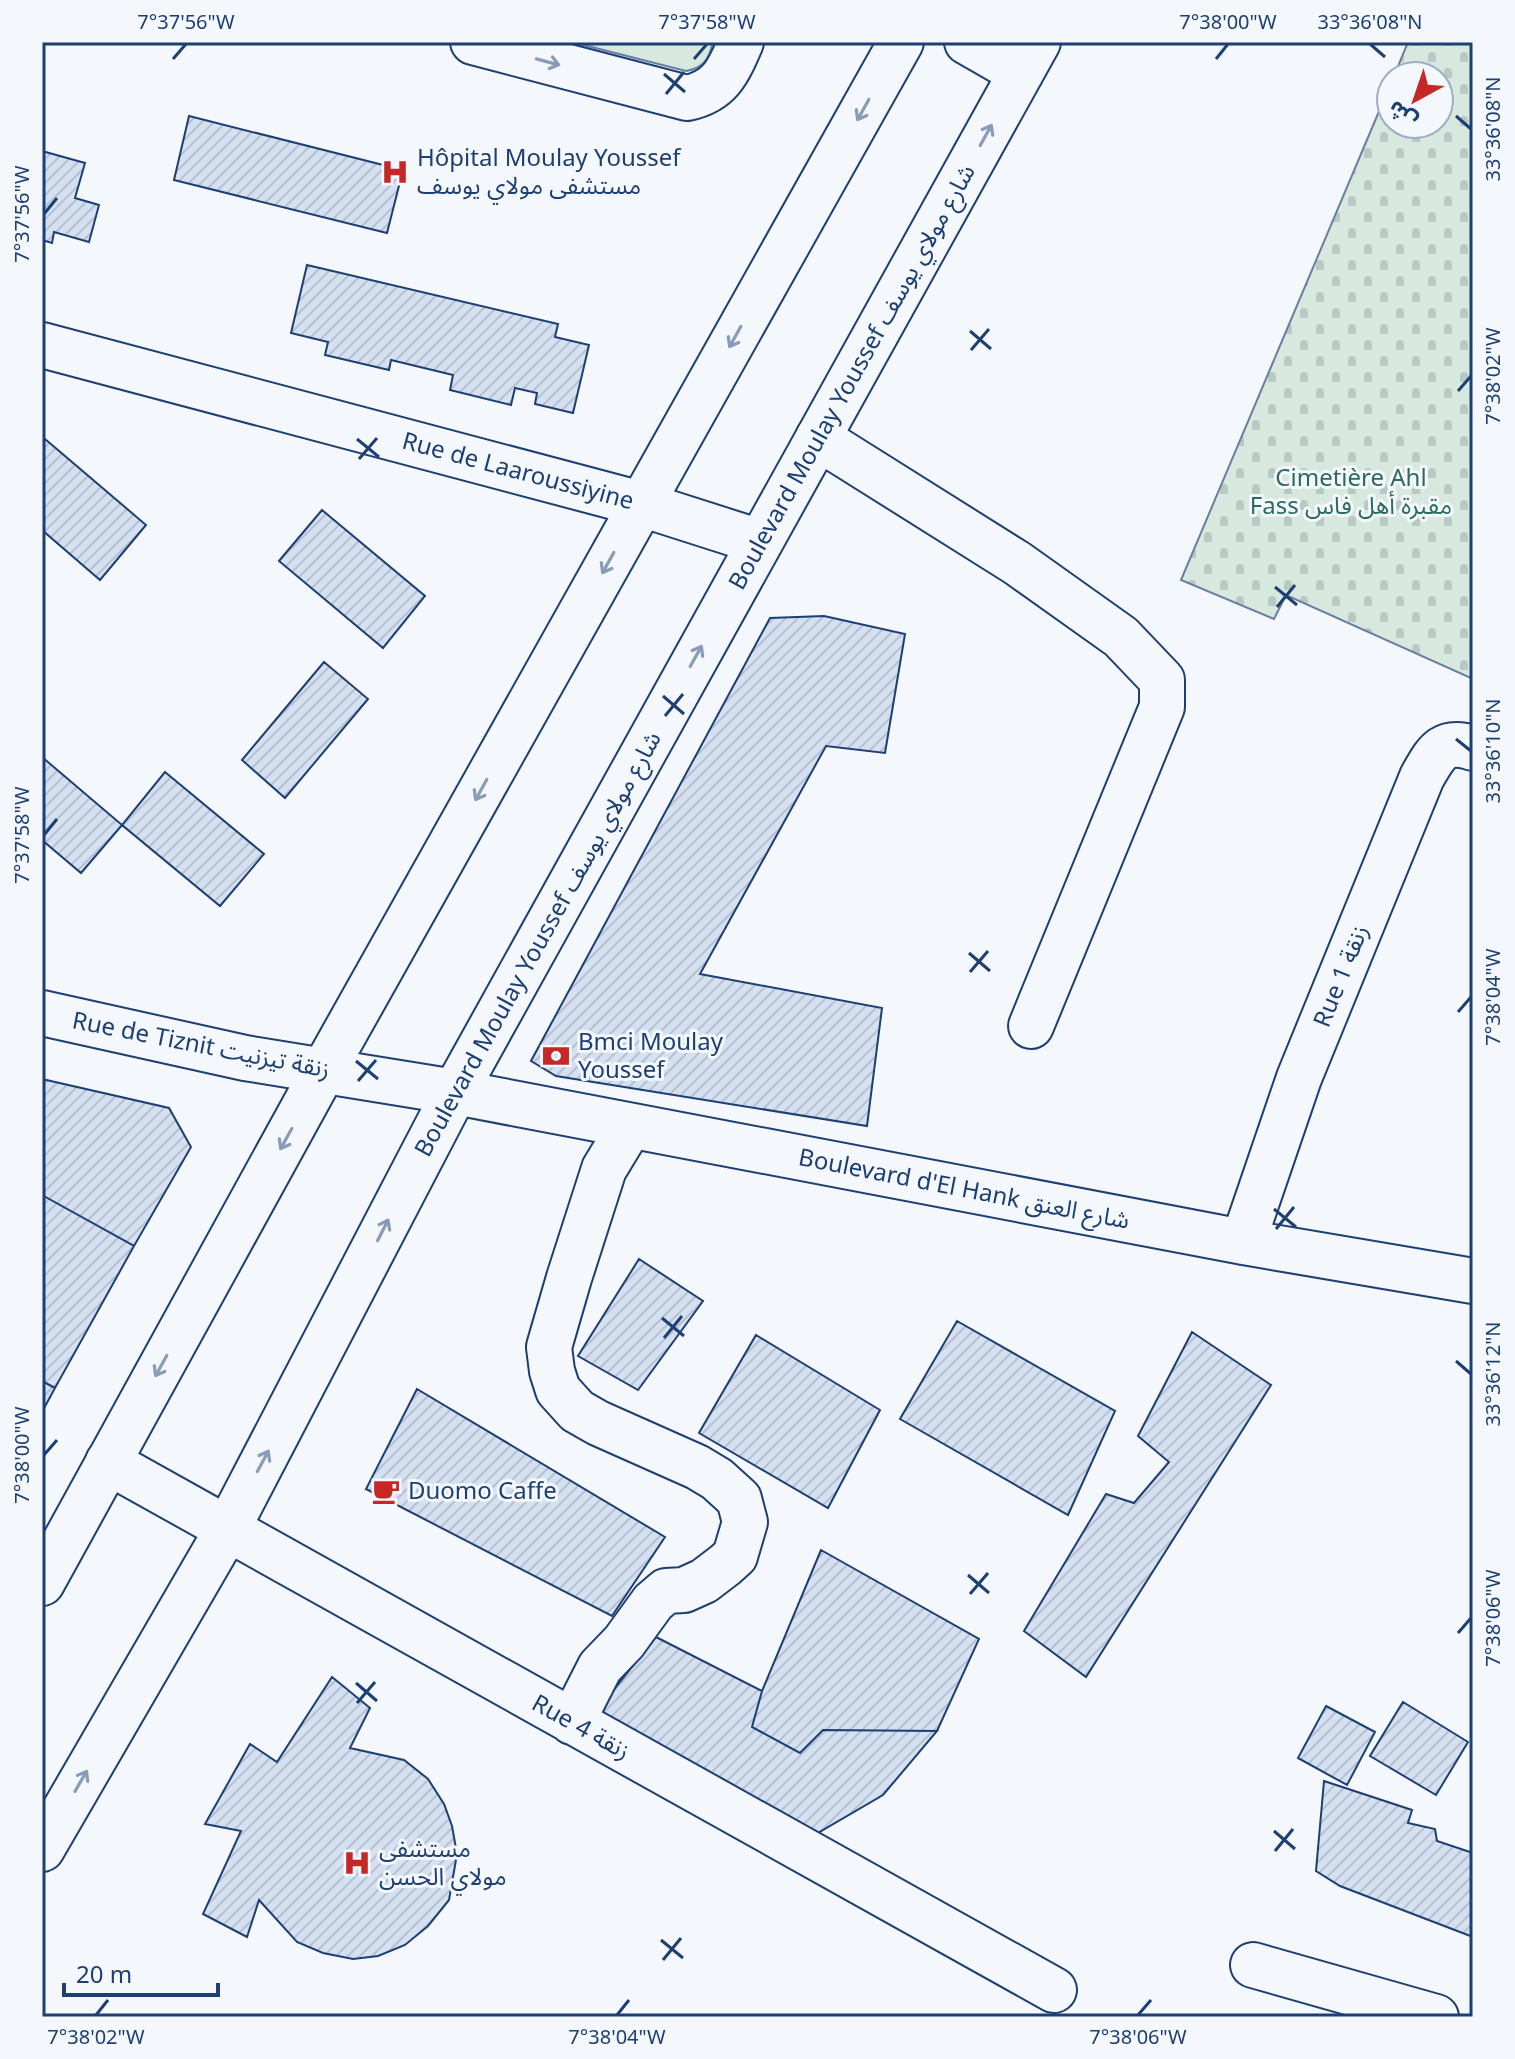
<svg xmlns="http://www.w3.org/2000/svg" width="1515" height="2059" viewBox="0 0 1515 2059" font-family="'Noto Sans','Noto Sans Arabic',sans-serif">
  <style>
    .green { fill: #d7e8df; stroke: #687fa3; stroke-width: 2 }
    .cemetery { fill: url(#cemetery-stones); stroke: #687fa3; stroke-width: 2 }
    .building { fill: url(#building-hatch); stroke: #1d3f73; stroke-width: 2 }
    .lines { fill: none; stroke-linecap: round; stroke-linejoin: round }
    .minor-casing { stroke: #1d3f73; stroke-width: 48 }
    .major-casing { stroke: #1d3f73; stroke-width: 48 }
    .minor { stroke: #f4f7fb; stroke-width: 44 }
    .major { stroke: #f4f7fb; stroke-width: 44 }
    .oneway { stroke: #889bb7 }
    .ticks { fill: none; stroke: #1d3f73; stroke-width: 3 }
    .labels { text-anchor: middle; stroke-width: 6; stroke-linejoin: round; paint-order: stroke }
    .poi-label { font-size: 24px; fill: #1d3f73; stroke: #f4f7fb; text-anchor: start }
    .street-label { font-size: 24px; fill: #1d3f73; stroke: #f4f7fb }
    .park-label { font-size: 24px; fill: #2c6c60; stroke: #f4f7fb }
    .neatline { fill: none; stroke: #1d3f73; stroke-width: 3 }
    .ticks-label { font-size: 20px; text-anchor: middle; fill: #1d3f73 }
  </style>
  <defs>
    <pattern id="cemetery-stones" width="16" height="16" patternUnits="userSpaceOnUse" patternTransform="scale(2)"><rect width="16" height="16" fill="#d7e8df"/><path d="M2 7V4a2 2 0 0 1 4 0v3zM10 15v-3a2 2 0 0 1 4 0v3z" fill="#b8c8c3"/></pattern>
    <pattern id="building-hatch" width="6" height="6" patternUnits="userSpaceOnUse" patternTransform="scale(2)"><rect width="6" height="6" fill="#d5e0f0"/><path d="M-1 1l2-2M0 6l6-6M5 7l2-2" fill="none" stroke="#b6c1d1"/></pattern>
  </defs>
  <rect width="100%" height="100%" fill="#f4f7fb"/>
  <!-- green -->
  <path class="green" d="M572 42H713C709 59 704 68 686 71Z"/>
  <!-- cemetery -->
  <path class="cemetery" d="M1408 42H1473V679L1286 595 1274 619 1181 580 1391 83V124H1439V76H1394Z"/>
  <!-- building -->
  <path class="building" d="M189 116 403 170 387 233 174 180Z
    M42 151 85 163 75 198 99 205 89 242 54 232 52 243 42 240Z
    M307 265 558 324 555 337 589 345 573 413 535 404 537 393 515 388 511 405 450 390 453 375 391 360 389 370 325 355 328 342 291 333Z
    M45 439 146 525 100 580 42 530V442Z
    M322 510 425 596 383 648 279 561Z
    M824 616 905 634 885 753 826 746 700 974 882 1008 867 1126 556 1076 531 1061 770 618Z
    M324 662 368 699 285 798 242 760Z
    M42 757 122 825 81 873 42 840Z
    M165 772 264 854 220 906 122 825Z
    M42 1079 169 1108 191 1147 134 1246 42 1195Z
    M42 1195 134 1246 55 1388 42 1381Z
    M639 1259 703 1301 638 1390 578 1356Z
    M957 1321 1115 1411 1068 1515 900 1419Z
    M1192 1332 1271 1385 1086 1677 1024 1631 1106 1494 1134 1503 1169 1462 1138 1436Z
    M756 1335 880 1410 828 1508 699 1433Z
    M42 1381 55 1388 42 1412Z
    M417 1389 665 1537 612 1616 366 1489Z
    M821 1550 979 1639 937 1731 823 1730 800 1753 752 1727 762 1691Z
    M656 1637 762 1691 752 1727 800 1753 823 1730 937 1731 883 1795 816 1834 596 1712Z
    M332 1677 370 1708 350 1748 404 1760 428 1779 444 1804 452 1826 457 1854 449 1900 428 1926 405 1945 378 1956 353 1959 323 1953 297 1942 259 1900 247 1937 203 1914 241 1831 205 1824 250 1744 277 1762Z
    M1403 1702 1468 1742 1436 1795 1370 1756Z
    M1326 1706 1375 1732 1347 1785 1298 1758Z
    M1324 1781 1412 1810 1408 1823 1435 1829 1437 1841 1473 1853V1937L1340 1886 1316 1871Z"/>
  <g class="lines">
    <!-- minor casing -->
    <g class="minor-casing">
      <path id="minor" d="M473 42 687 98C720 91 728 72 741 42
        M42 345 641 504 760 542
        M818 438 1017 563 1121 637 1162 680V707L1031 1026
        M42 1013 245 1058 455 1092 1243 1242 1473 1281
        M1243 1242 1299 1078 1422 777C1436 753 1442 738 1473 748
        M108 1462 1054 1990
        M572 1722 600 1667 624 1642 653 1602 666 1591 684 1590 704 1581 725 1565 735 1556 745 1522 739 1499 717 1479 697 1467 598 1423 577 1411 558 1390 552 1371 549 1347 569 1278 604 1169 630 1126
        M1253 1965 1436 2017"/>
    </g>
    <!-- major casing -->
    <g class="major-casing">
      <path id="major" d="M967 42 1021 73
        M42 1583 324 1070 901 42
        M42 1849 227 1530 455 1092 1038 42"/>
    </g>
    <!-- minor -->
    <use href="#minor" class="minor"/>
    <!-- major -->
    <use href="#major" class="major"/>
  </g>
  <!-- one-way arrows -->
  <defs><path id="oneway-shaft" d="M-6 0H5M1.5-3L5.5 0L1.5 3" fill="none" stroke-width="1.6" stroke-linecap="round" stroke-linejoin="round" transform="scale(2)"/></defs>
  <g class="oneway">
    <use href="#oneway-shaft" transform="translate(548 62) rotate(15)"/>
    <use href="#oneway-shaft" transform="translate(863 110) rotate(119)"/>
    <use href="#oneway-shaft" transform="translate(986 135) rotate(-61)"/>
    <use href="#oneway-shaft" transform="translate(735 337) rotate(119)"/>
    <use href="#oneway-shaft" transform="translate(608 563) rotate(119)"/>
    <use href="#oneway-shaft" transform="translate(696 656) rotate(-61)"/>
    <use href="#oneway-shaft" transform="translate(481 790) rotate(119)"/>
    <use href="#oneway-shaft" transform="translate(286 1139) rotate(119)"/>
    <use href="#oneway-shaft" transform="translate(383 1230) rotate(-63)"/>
    <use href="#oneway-shaft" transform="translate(161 1366) rotate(119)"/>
    <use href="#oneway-shaft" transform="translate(263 1461) rotate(-62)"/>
    <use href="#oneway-shaft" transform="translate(81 1781) rotate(-60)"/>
  </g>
  <!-- ticks -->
  <path class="ticks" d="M1370 44 1385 57M173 59 186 44M694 59 707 44M1216 59 1228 44M664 74 685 92M666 94 684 72M1456 116 1471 129M44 214 57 198M970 331 991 349M971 350 989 329M1458 391 1471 376M357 439 379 457M359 459 377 438M1275 587 1297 605M1277 607 1295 585M663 696 684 714M665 716 683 694M1456 739 1471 751M44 835 57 819M969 953 990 971M970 972 988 951M1458 1012 1471 997M356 1061 378 1079M358 1081 376 1060M1274 1209 1296 1227M1276 1229 1294 1207M662 1318 684 1336M664 1338 682 1316M1456 1361 1471 1374M44 1455 57 1440M968 1575 989 1593M970 1594 988 1573M1458 1633 1471 1618M356 1683 377 1701M357 1703 375 1682M1274 1831 1295 1849M1275 1851 1293 1829M661 1940 683 1958M663 1960 681 1938M96 2015 108 2000M617 2015 629 2000M1138 2015 1151 2000"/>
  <!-- icons -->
  <defs>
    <g id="hospital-bare" transform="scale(2.16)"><path d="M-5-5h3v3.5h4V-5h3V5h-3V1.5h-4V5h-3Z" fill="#c62828" stroke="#f4f7fb" stroke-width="2.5" paint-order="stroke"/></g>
    <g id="bank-bare" transform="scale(2.16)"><path d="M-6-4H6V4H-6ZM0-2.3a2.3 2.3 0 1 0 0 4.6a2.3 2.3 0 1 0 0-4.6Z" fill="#c62828" stroke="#f4f7fb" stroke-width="2.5" paint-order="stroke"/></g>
    <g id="cafe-bare" transform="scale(2.16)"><path d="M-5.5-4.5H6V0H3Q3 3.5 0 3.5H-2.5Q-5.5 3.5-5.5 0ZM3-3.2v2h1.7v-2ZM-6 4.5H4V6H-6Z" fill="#c62828" stroke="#f4f7fb" stroke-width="2.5" paint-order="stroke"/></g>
  </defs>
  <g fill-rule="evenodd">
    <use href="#hospital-bare" x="395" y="172"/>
    <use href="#bank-bare" x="556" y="1056"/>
    <use href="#cafe-bare" x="386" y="1491"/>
    <use href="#hospital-bare" x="357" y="1863"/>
  </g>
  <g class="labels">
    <!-- poi labels -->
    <g class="poi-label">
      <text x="417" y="166">Hôpital Moulay Youssef<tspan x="417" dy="28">مستشفى مولاي يوسف</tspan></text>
      <text x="578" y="1050">Bmci Moulay<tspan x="578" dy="28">Youssef</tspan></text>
      <text x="408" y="1499">Duomo Caffe</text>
      <text x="379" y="1857">مستشفى<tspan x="379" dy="28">مولاي الحسن</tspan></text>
    </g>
    <!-- street labels -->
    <g class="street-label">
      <text transform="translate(852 377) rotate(-61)" y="8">Boulevard Moulay Youssef شارع مولاي يوسف</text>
      <text transform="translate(518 471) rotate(15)" y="8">Rue de Laaroussiyine</text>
      <text transform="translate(538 944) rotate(-61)" y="8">Boulevard Moulay Youssef شارع مولاي يوسف</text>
      <text transform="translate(1341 976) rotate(-68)" y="8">Rue 1 زنقة</text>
      <text transform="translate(201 1045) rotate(11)" y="8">Rue de Tiznit زنقة تيزنيت</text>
      <text transform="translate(964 1189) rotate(11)" y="8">Boulevard d'El Hank شارع العنق</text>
      <text transform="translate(581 1727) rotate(29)" y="8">Rue 4 زنقة</text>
    </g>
    <!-- park labels -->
    <g class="park-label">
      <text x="1351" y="486">Cimetière Ahl<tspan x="1351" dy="28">Fass مقبرة أهل فاس</tspan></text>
    </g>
  </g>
  <!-- border -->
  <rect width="1515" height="2059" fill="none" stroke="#f4f7fb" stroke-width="88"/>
  <!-- north arrow -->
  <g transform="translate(1415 100) rotate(220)"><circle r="38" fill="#f4f7fb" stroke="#9eadc5" stroke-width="2"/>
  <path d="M0-6L14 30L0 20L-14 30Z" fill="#c62828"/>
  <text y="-12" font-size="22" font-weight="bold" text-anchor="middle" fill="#1d3f73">ش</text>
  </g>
  <!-- scale -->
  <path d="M64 1983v12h154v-12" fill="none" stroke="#1d3f73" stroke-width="4"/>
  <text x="76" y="1983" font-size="24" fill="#1d3f73" stroke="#f4f7fb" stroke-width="6" paint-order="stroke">20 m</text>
  <rect x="44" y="44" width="1427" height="1971" class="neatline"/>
  <g class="ticks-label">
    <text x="186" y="29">7°37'56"W</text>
    <text x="707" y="29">7°37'58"W</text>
    <text x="1228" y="29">7°38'00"W</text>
    <text x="1370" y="29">33°36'08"N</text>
    <text transform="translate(1493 129) rotate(-90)" y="7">33°36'08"N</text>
    <text transform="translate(22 214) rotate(-90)" y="7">7°37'56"W</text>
    <text transform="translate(1493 376) rotate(-90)" y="7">7°38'02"W</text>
    <text transform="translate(1493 751) rotate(-90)" y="7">33°36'10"N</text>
    <text transform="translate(22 835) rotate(-90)" y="7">7°37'58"W</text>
    <text transform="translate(1493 997) rotate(-90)" y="7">7°38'04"W</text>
    <text transform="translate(1493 1374) rotate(-90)" y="7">33°36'12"N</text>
    <text transform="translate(22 1455) rotate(-90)" y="7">7°38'00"W</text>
    <text transform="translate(1493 1618) rotate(-90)" y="7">7°38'06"W</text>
    <text x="96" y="2044">7°38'02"W</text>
    <text x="617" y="2044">7°38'04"W</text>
    <text x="1138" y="2044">7°38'06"W</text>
  </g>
</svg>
